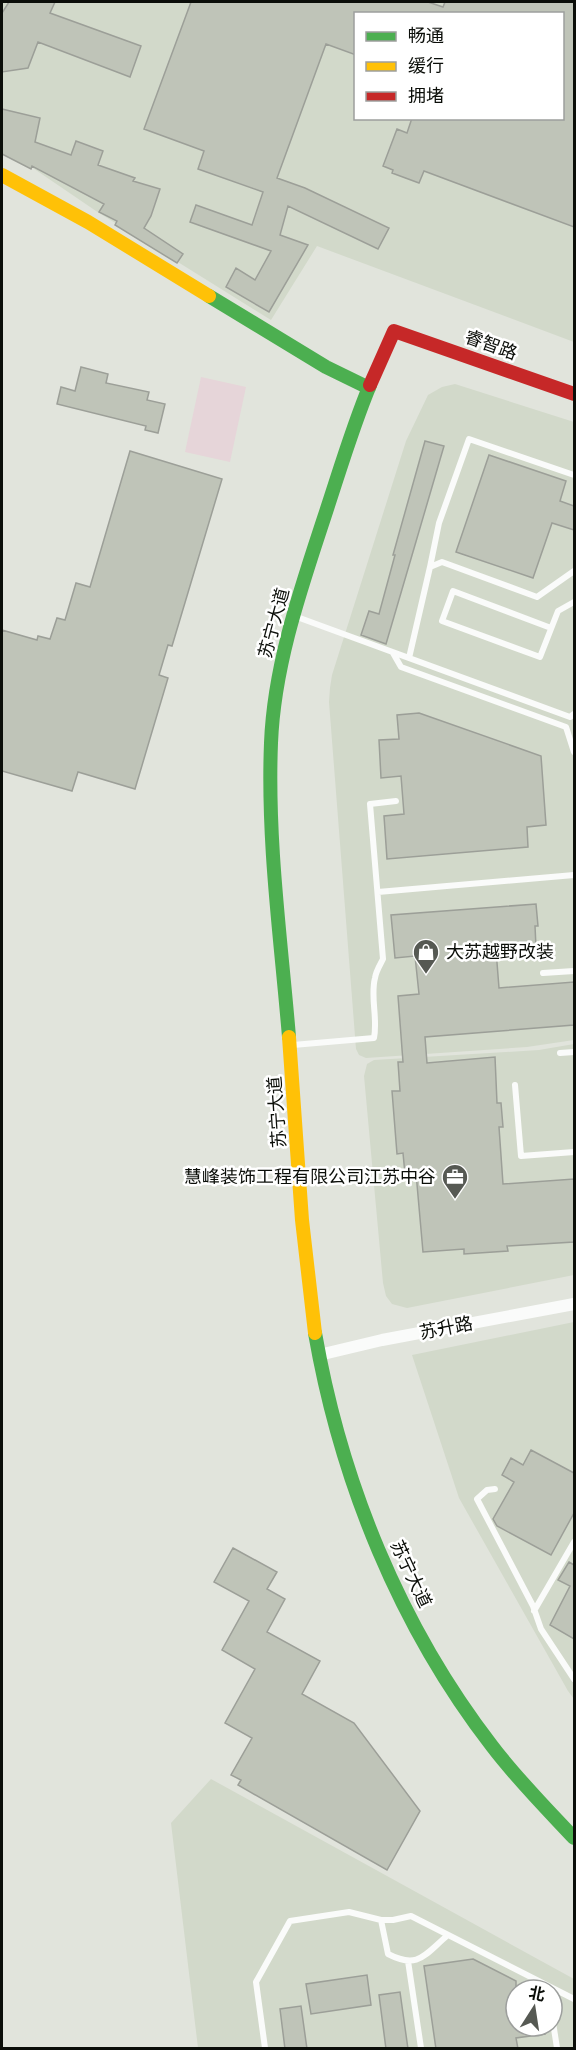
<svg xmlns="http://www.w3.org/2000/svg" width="576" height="2050" viewBox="0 0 576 2050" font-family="Karla,'Noto Sans SC',sans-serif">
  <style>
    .built { fill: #d2d9ca; fill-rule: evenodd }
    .green { fill: #e6d5d9 }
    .building { fill: #bfc4b8; stroke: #9c9f98; stroke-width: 1.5 }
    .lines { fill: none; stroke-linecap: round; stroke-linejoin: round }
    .lane { stroke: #fafbfa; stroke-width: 6 }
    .street { stroke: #fafbfa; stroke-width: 12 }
    .fast { stroke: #4caf50; stroke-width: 14 }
    .slow { stroke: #ffc107; stroke-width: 14 }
    .jam { stroke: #c62828; stroke-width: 14 }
    .labels { text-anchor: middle; stroke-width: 5; stroke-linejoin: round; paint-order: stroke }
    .street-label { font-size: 18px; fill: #0b0e09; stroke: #fff }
    .poi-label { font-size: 18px; fill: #0b0e09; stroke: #fff; text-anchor: start }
  </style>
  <rect width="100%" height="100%" fill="#e1e4dc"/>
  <!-- built -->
  <path class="built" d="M3 2H574V342L317 246 271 320 96 211 2 147V4ZM356 14H562V118H356Z
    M455 384 574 422V1040L527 1047 366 1058 359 1055 356 1049 329 702 330 688 332 675 406 441 428 395 442 387Z
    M574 1044V1275L407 1308 392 1304 386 1296 383 1283 364 1076 367 1064 374 1060 539 1050Z
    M574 1322V1699L568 1691 459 1498 412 1355Z
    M211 1779 574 1979V2048H198L171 1823ZM516 1990H552V2026H516Z"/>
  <!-- green -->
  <path class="green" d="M201 377 246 387 230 462 185 452Z"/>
  <!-- building -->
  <path class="building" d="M9 2H55L50 13 141 46 130 77 38 42 28 68 2 72V13Z
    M191 2H428L443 7 445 2H574V227L424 171 419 183 392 173 393 170 383 166 397 129 407 133 412 118H562V14H356V55L326 44 277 178 305 188 389 228 378 249 288 206 280 235 308 245 269 312 226 287 236 268 255 280 271 251 190 222 196 205 252 225 263 192 198 169 204 151 144 129Z
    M2 109 40 118 35 142 71 155 76 141 103 151 98 165 135 178 133 181 160 189 151 216 144 228 183 254 177 263 115 225 117 221 99 212 104 204 32 166 31 169 2 154Z
    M81 367 108 374 106 383 149 392 147 400 165 404 158 433 145 430 146 426 57 404 61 387 75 391Z
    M425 441 444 446 386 644 361 635 369 611 379 614 395 555H393Z
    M130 451 222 479 172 646 168 645 159 675 168 678 135 789 78 772 72 791 2 771V630L37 640 38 636 50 639 57 618 65 620 76 583 90 587Z
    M489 455 566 481 560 501 574 506V530L552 523 533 578 456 552Z
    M419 713 541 756 546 825 527 827 528 847 387 859 384 816 404 814 401 776 381 778 379 740 399 739 397 715Z
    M536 904 538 926H535L536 947 496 950 499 988 574 982V1025L425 1037 427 1063 495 1057 497 1103H501L503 1127H499L503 1184 574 1179V1242L507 1246 508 1251 464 1254V1249L423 1252 416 1173 405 1174 403 1153 397 1154 392 1091H400L398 1062H403L398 996 419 994 415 956 395 958 391 915Z
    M531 1450 574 1473V1513L551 1555 497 1526 493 1519 514 1482 502 1475 511 1458 523 1465Z
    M233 1548 277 1572 267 1589 285 1599 267 1632 320 1661 302 1694 354 1723 420 1811 387 1870 238 1785 241 1780 231 1775 252 1738 225 1723 255 1669 222 1650 249 1601 214 1582Z
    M569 1562 574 1565V1639L550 1625 570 1586 558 1580Z
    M473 1959 516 1981V2026H545V2034L516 2038 518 2049H436L424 1966Z
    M367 1975 371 2005 311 2014 306 1984Z
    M400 1992 408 2049H386L379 1995Z
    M301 2006 307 2049H285L280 2009Z"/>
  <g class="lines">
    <!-- lane -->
    <path class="lane" d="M430 567 439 523 469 439 574 475
      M297 617 570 717 574 714
      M551 628 453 591 442 621 540 657 558 611 574 602
      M393 653 401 667 566 727 574 752
      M409 658 430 567 442 562 537 597 574 571
      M378 892 574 875
      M543 973 574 971
      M293 1045 374 1038C378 1018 370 997 375 978 376 971 380 965 383 959L370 804 396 801
      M560 1053 574 1052
      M515 1085 521 1156 574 1152
      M495 1489 487 1490 477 1499 533 1606 541 1629 574 1679
      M534 1611 574 1542
      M381 1920 388 1954C419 1970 425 1954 448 1935
      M408 1961 421 2048
      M552 2016 557 2048
      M265 2048 256 1982 290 1921 349 1912 381 1920H393L411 1916 574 1999"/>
    <!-- street -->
    <path class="street" d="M319 1355 382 1340 574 1304"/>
    <!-- fast -->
    <path class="fast" d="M209 296 326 367 369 388
      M289 1037C281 940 267 841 271 743 274 666 300 591 324 518 339 473 352 428 370 385
      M315 1333C341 1482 400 1627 492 1746 517 1779 546 1808 574 1838"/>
    <!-- slow -->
    <path class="slow" d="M2 175 88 222 209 296
      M289 1037 302 1220 315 1333"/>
    <!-- jam -->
    <path class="jam" d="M370 385 394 331 574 394"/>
  </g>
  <!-- icons -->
  <defs>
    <g id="shop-pin" transform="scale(1.35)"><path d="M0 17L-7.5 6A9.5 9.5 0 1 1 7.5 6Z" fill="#565953" stroke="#fff"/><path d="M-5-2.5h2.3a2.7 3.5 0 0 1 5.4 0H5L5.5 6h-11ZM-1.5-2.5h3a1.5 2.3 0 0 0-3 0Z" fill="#fff"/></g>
    <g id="office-pin" transform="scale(1.35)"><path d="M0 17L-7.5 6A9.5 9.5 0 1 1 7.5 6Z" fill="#565953" stroke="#fff"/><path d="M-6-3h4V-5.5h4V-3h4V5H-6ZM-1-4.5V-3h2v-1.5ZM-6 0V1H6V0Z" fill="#fff"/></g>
  </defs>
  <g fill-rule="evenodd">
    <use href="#shop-pin" x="426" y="952"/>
    <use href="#office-pin" x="455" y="1177"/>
  </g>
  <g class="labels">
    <!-- street labels -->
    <g class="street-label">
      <text transform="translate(491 345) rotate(20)" y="6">睿智路</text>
      <text transform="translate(274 623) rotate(-75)" y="6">苏宁大道</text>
      <text transform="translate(277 1112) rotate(-94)" y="6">苏宁大道</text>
      <text transform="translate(446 1328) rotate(-11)" y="6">苏升路</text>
      <text transform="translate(411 1574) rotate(65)" y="6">苏宁大道</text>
    </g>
    <!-- poi labels -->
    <g class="poi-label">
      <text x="446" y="958">大苏越野改装</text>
      <text x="436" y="1183" text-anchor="end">慧峰装饰工程有限公司江苏中谷</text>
    </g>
  </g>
  <!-- border -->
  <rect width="576" height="2050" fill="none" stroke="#0b0e09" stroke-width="6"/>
  <!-- legend -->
  <rect x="354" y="12" width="210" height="108" fill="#ffffff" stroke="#9d9f9d" stroke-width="1.5"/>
  <rect x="366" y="32" width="30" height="9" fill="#4caf50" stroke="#9d9f9d" stroke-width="1.5"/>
  <text x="408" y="42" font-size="18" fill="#0b0e09">畅通</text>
  <rect x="366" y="62" width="30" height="9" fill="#ffc107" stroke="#9d9f9d" stroke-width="1.5"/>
  <text x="408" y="72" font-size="18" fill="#0b0e09">缓行</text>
  <rect x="366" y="92" width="30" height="9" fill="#c62828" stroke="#9d9f9d" stroke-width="1.5"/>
  <text x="408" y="102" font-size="18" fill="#0b0e09">拥堵</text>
  <!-- north arrow -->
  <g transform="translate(534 2008) rotate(12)"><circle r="28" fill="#ffffff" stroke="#9d9f9d" stroke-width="1.5"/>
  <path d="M0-4.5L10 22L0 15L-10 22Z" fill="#565953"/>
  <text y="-9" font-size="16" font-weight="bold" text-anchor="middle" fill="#0b0e09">北</text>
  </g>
</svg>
